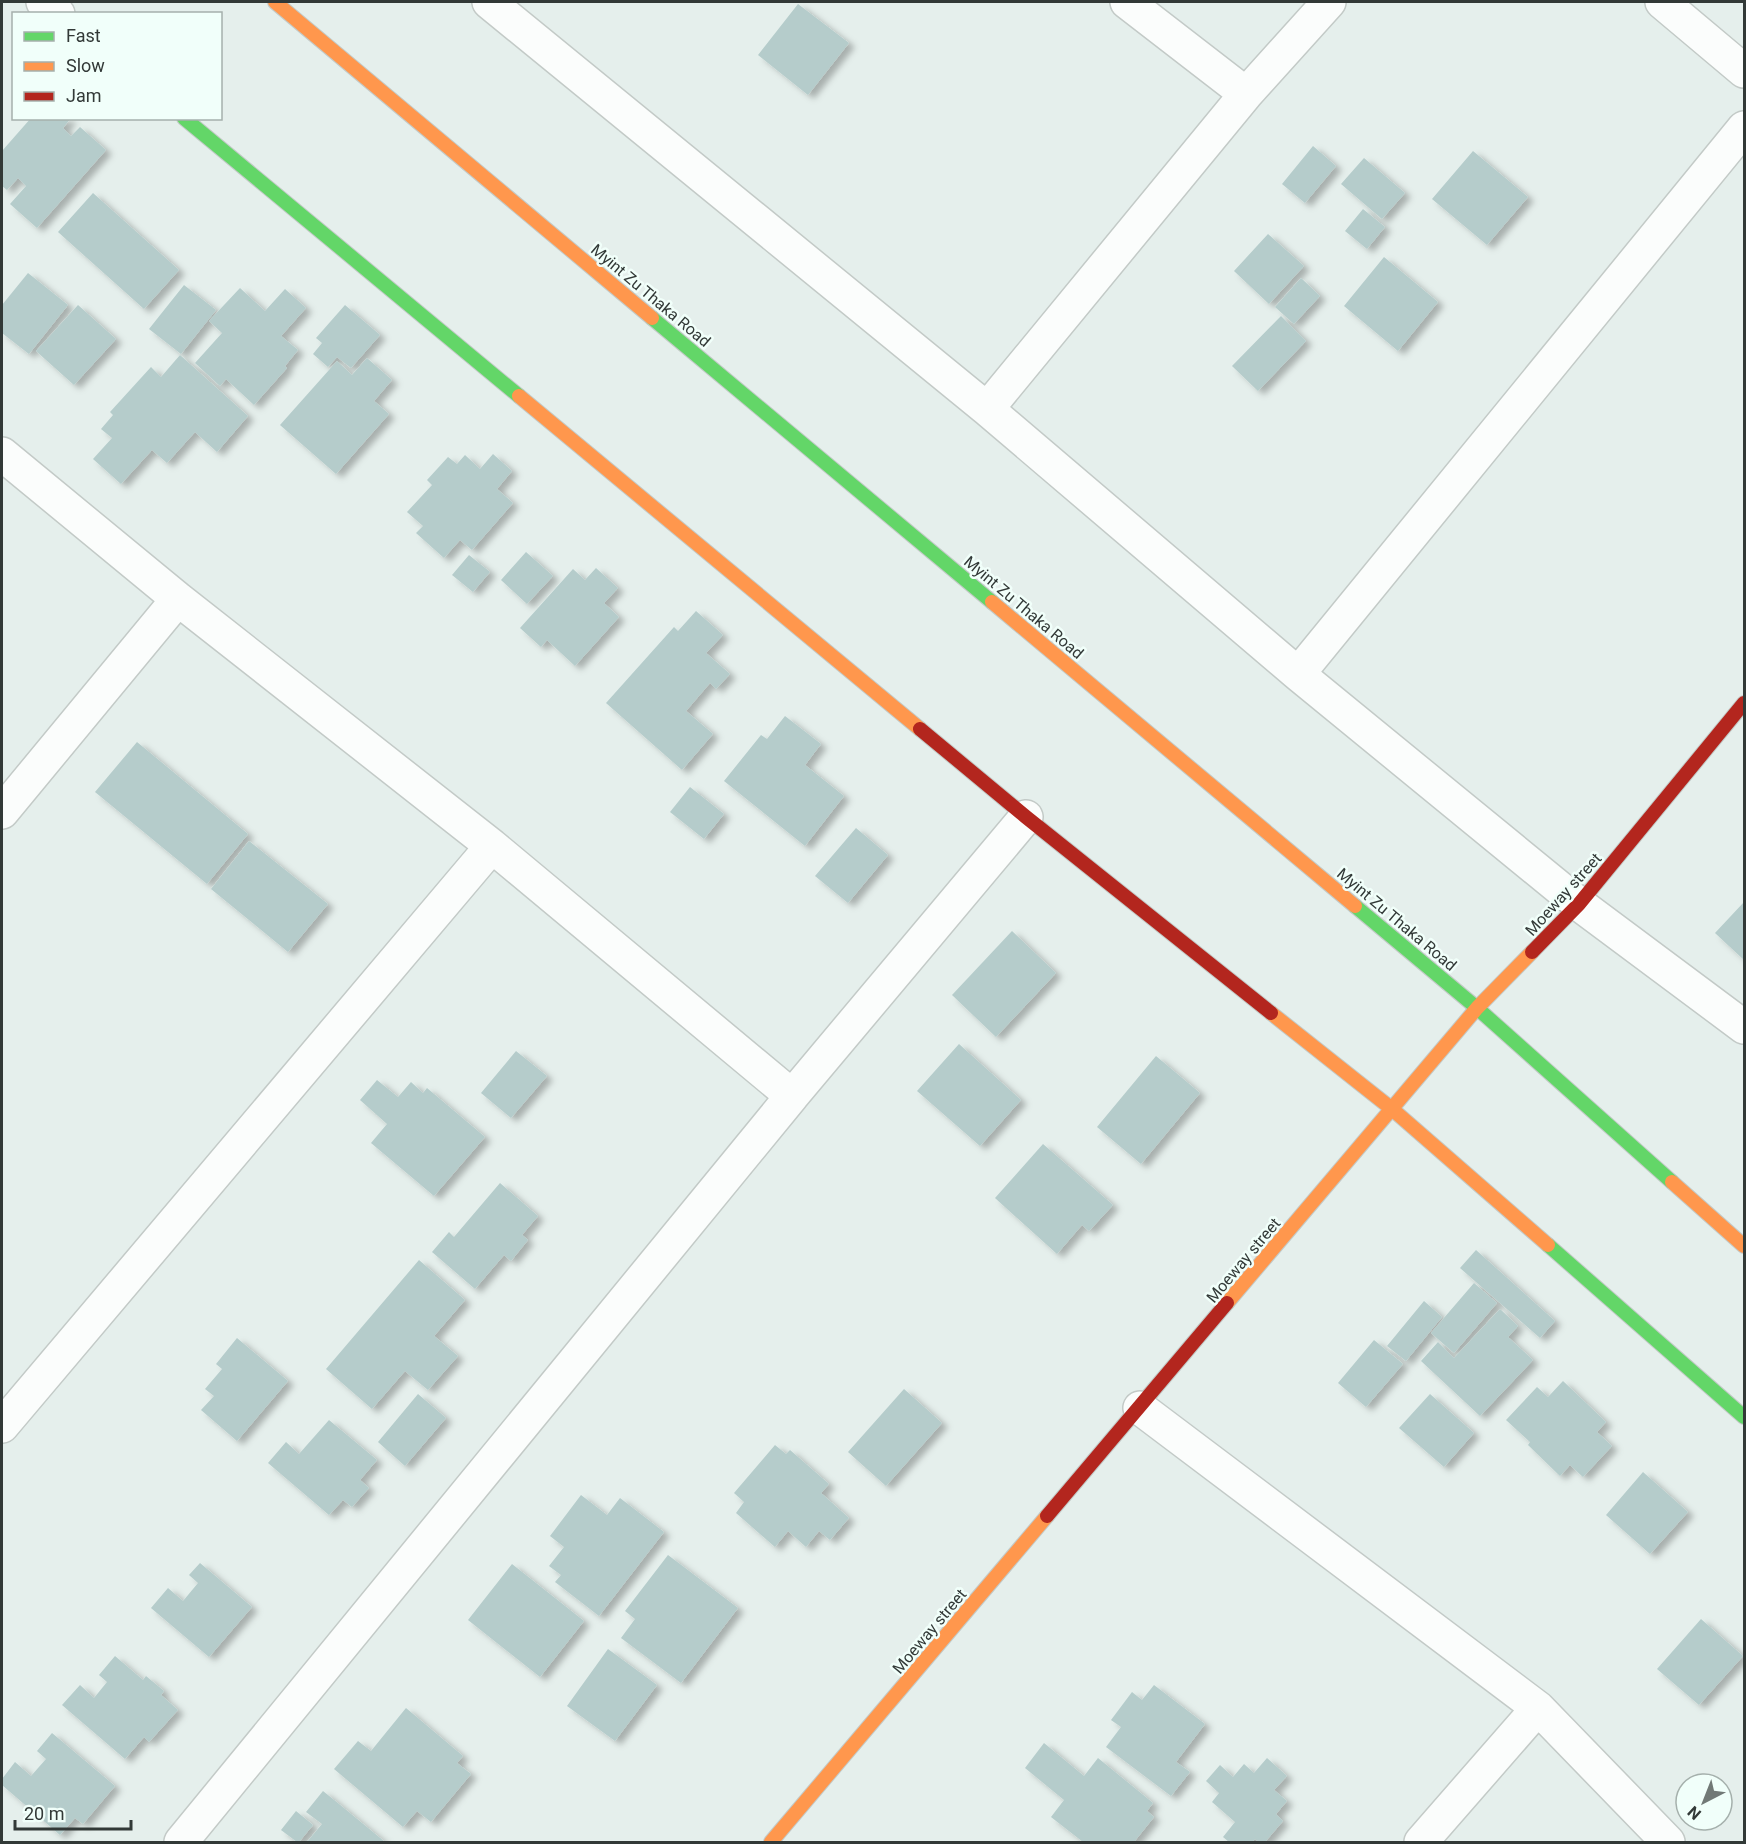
<svg xmlns="http://www.w3.org/2000/svg" width="1746" height="1844" viewBox="0 0 1746 1844" font-family="Roboto,sans-serif">
  <style>
    .building { fill: #b5cccb; filter: url(#shadow) }
    .lines { fill: none; stroke-linecap: round; stroke-linejoin: round }
    .street-casing { stroke: #c3cac7; stroke-width: 36 }
    .fast-casing { stroke: #c3cac7; stroke-width: 16 }
    .slow-casing { stroke: #c3cac7; stroke-width: 16 }
    .jam-casing { stroke: #c3cac7; stroke-width: 16 }
    .street { stroke: #fbfdfc; stroke-width: 33 }
    .fast { stroke: #63d668; stroke-width: 14 }
    .slow { stroke: #ff974d; stroke-width: 14 }
    .jam { stroke: #b3261e; stroke-width: 14 }
    .labels { text-anchor: middle; stroke-width: 5; stroke-linejoin: round; paint-order: stroke }
    .street-label { font-size: 16px; fill: #323937; stroke: #f1fffa }
  </style>
  <defs>
    <filter id="shadow"><feDropShadow dx="6" dy="4" stdDeviation="3" flood-color="#0004"/></filter>
  </defs>
  <rect width="100%" height="100%" fill="#e5efec"/>
  <!-- building -->
  <path class="building" d="M798 4 849 43 808 95 758 55Z
    M31 118H71L63 128 71 136 80 127 106 150 37 228 10 204 26 186 18 178 7 190 2 186V151Z
    M1313 146 1336 166 1305 203 1282 184Z
    M1473 151 1528 197 1487 245 1432 199Z
    M1364 158 1405 193 1382 219 1341 184Z
    M93 193 179 270 144 309 58 232Z
    M1363 209 1385 227 1367 249 1345 231Z
    M1268 234 1304 266 1269 304 1234 271Z
    M1384 257 1438 302 1398 351 1344 306Z
    M28 273 68 305 29 354 2 333V305Z
    M1301 278 1320 296 1294 324 1275 307Z
    M184 285 216 310 181 354 149 329Z
    M240 288 265 311 285 289 306 308 281 336 298 350 285 366 287 368 254 405 226 379 220 386 195 363 222 333 209 321Z
    M78 305 116 339 74 385 36 351Z
    M345 305 380 335 351 368 337 357 328 367 313 354 322 343 316 338Z
    M1281 316 1306 341 1258 391 1232 366Z
    M180 355 248 416 217 452 195 432 167 463 152 450 121 484 93 459 112 438 101 429 113 415 110 412 151 367 161 377Z
    M367 358 392 380 374 401 389 414 336 474 280 425 337 361 352 375Z
    M493 454 512 471 497 489 513 503 472 550 460 540 444 558 416 533 423 526 407 512 432 485 427 480 448 457 457 464 465 455 480 469Z
    M526 552 553 576 527 604 501 580Z
    M469 555 490 572 473 592 452 575Z
    M596 568 618 588 604 603 619 617 575 666 547 640 541 647 520 628 573 569 585 580Z
    M696 611 723 635 706 653 730 674 716 689 710 683 686 711 713 734 682 770 606 703 674 627 678 631Z
    M785 716 821 744 805 765 844 796 805 846 724 781 761 735 767 739Z
    M137 742 248 834 207 884 95 792Z
    M690 787 724 814 704 839 670 812Z
    M856 828 888 855 848 903 815 876Z
    M249 841 328 904 288 952 211 889Z
    M1744 902V960L1715 933Z
    M1012 931 1056 973 996 1037 952 995Z
    M959 1044 1021 1100 980 1146 917 1091Z
    M516 1051 547 1076 511 1118 481 1093Z
    M1156 1056 1200 1093 1141 1164 1097 1127Z
    M377 1080 398 1097 411 1082 423 1093 427 1088 485 1137 434 1196 371 1143 387 1124 360 1100Z
    M1043 1144 1113 1205 1089 1231 1082 1225 1057 1254 995 1198Z
    M500 1183 538 1216 522 1235 528 1240 511 1261 504 1255 475 1289 432 1252 449 1232 454 1237Z
    M1476 1250 1555 1321 1540 1338 1460 1268Z
    M419 1260 465 1300 434 1336 458 1356 428 1390 405 1371 372 1409 326 1369Z
    M1474 1283 1497 1303 1454 1353 1431 1333Z
    M1424 1301 1442 1317 1406 1361 1387 1346Z
    M1500 1309 1518 1326 1508 1337 1533 1360 1480 1416 1421 1361 1438 1342 1454 1358Z
    M237 1338 288 1381 237 1441 201 1410 214 1396 205 1389 222 1369 216 1364Z
    M1374 1340 1403 1364 1366 1407 1338 1383Z
    M1563 1381 1606 1422 1597 1432 1612 1446 1583 1477 1570 1465 1560 1476 1528 1445 1530 1442 1506 1420 1537 1387 1548 1397Z
    M904 1389 942 1423 886 1486 848 1452Z
    M418 1394 446 1418 405 1466 378 1442Z
    M1430 1394 1474 1433 1444 1467 1399 1428Z
    M329 1420 377 1460 360 1480 369 1488 352 1507 343 1500 329 1515 268 1463 286 1442 299 1454Z
    M775 1445 786 1454 790 1450 829 1484 821 1493 849 1518 830 1540 819 1531 806 1547 788 1531 775 1547 736 1513 744 1502 734 1493Z
    M1643 1472 1688 1512 1650 1554 1606 1515Z
    M581 1495 607 1515 620 1498 664 1532 599 1616 555 1582 561 1575 549 1566 564 1547 550 1536Z
    M668 1555 738 1608 681 1683 621 1638 635 1619 625 1611Z
    M200 1563 252 1607 209 1657 151 1608 168 1588 183 1601 198 1583 189 1575Z
    M512 1564 584 1621 540 1677 468 1620Z
    M1701 1619 1743 1656 1699 1705 1657 1669Z
    M608 1649 657 1685 615 1741 567 1706Z
    M115 1656 143 1680 146 1676 164 1691 161 1695 178 1710 149 1742 144 1737 125 1759 62 1705 80 1685 94 1698 107 1682 99 1675Z
    M1154 1685 1205 1724 1176 1762 1190 1772 1171 1796 1106 1747 1121 1727 1111 1720 1132 1692 1142 1700Z
    M406 1708 463 1756 457 1763 471 1774 431 1822 417 1811 403 1827 334 1769 358 1741 371 1751Z
    M52 1733 115 1786 83 1824 75 1818 60 1835 2 1785V1779L15 1762 31 1776 46 1759 37 1751Z
    M1044 1743 1084 1776 1098 1758 1153 1803 1147 1811 1154 1817 1134 1842H1083L1051 1817 1064 1800 1025 1768Z
    M1267 1758 1287 1776 1274 1790 1287 1801 1276 1814 1283 1821 1265 1842H1259L1255 1839 1252 1842H1229L1223 1837 1235 1822 1212 1802 1219 1793 1206 1781 1220 1765 1233 1777 1244 1764 1254 1773Z
    M323 1791 339 1804 385 1842H307L322 1824 306 1812Z
    M296 1811 313 1825 299 1842H297L281 1830Z"/>
  <g class="lines">
    <!-- street casing -->
    <g class="street-casing">
      <path id="street" d="M43 2 58 14
        M489 2 987 409 1298 674 1579 904 1744 1027
        M1127 2 1246 94
        M1662 2 1744 71
        M987 409 1246 94 1329 2
        M2 454 178 599 492 846 792 1096 1026 817
        M1298 674 1744 128
        M2 812 178 599
        M1140 1408 1538 1708 1668 1842
        M2 1426 492 846
        M181 1842 792 1096
        M1421 1842 1538 1708"/>
    </g>
    <!-- fast casing -->
    <g class="fast-casing">
      <path id="fast" d="M184 118 519 396
        M652 318 992 602
        M1355 906 1477 1008 1672 1182
        M1548 1245 1744 1417"/>
    </g>
    <!-- slow casing -->
    <g class="slow-casing">
      <path id="slow" d="M275 2 652 318
        M519 396 920 729
        M992 602 1355 906
        M1271 1013 1392 1109 1548 1245
        M1672 1182 1744 1246
        M1227 1303 1477 1008 1532 952
        M771 1842 1047 1516"/>
    </g>
    <!-- jam casing -->
    <g class="jam-casing">
      <path id="jam" d="M920 729 1026 817 1271 1013
        M1532 952 1579 904 1744 703
        M1047 1516 1227 1303"/>
    </g>
    <!-- street -->
    <use href="#street" class="street"/>
    <!-- fast -->
    <use href="#fast" class="fast"/>
    <!-- slow -->
    <use href="#slow" class="slow"/>
    <!-- jam -->
    <use href="#jam" class="jam"/>
  </g>
  <g class="labels">
    <!-- street labels -->
    <g class="street-label">
      <text transform="translate(651 295) rotate(40)" y="6">Myint Zu Thaka Road</text>
      <text transform="translate(1024 607) rotate(40)" y="6">Myint Zu Thaka Road</text>
      <text transform="translate(1563 894) rotate(-48)" y="6">Moeway street</text>
      <text transform="translate(1397 919) rotate(40)" y="6">Myint Zu Thaka Road</text>
      <text transform="translate(1243 1260) rotate(-50)" y="6">Moeway street</text>
      <text transform="translate(929 1631) rotate(-50)" y="6">Moeway street</text>
    </g>
  </g>
  <!-- border -->
  <rect width="1746" height="1844" fill="none" stroke="#323937" stroke-width="6"/>
  <!-- legend -->
  <rect x="12" y="12" width="210" height="108" fill="#f1fffa" stroke="#a5b0ac" stroke-width="1.5"/>
  <rect x="24" y="32" width="30" height="9" fill="#63d668" stroke="#a5b0ac" stroke-width="1.5"/>
  <text x="66" y="42" font-size="18" fill="#323937">Fast</text>
  <rect x="24" y="62" width="30" height="9" fill="#ff974d" stroke="#a5b0ac" stroke-width="1.5"/>
  <text x="66" y="72" font-size="18" fill="#323937">Slow</text>
  <rect x="24" y="92" width="30" height="9" fill="#b3261e" stroke="#a5b0ac" stroke-width="1.5"/>
  <text x="66" y="102" font-size="18" fill="#323937">Jam</text>
  <!-- north arrow -->
  <g transform="translate(1704 1802) rotate(222)"><circle r="28" fill="#f1fffa" stroke="#a5b0ac" stroke-width="1.5"/>
  <path d="M0-4.5L10 22L0 15L-10 22Z" fill="#717976"/>
  <text y="-9" font-size="16" font-weight="bold" text-anchor="middle" fill="#323937">N</text>
  </g>
  <!-- scale -->
  <path d="M15 1820v9h116v-9" fill="none" stroke="#323937" stroke-width="3"/>
  <text x="24" y="1820" font-size="18" fill="#323937" stroke="#f1fffa" stroke-width="4.5" paint-order="stroke">20 m</text>
</svg>
